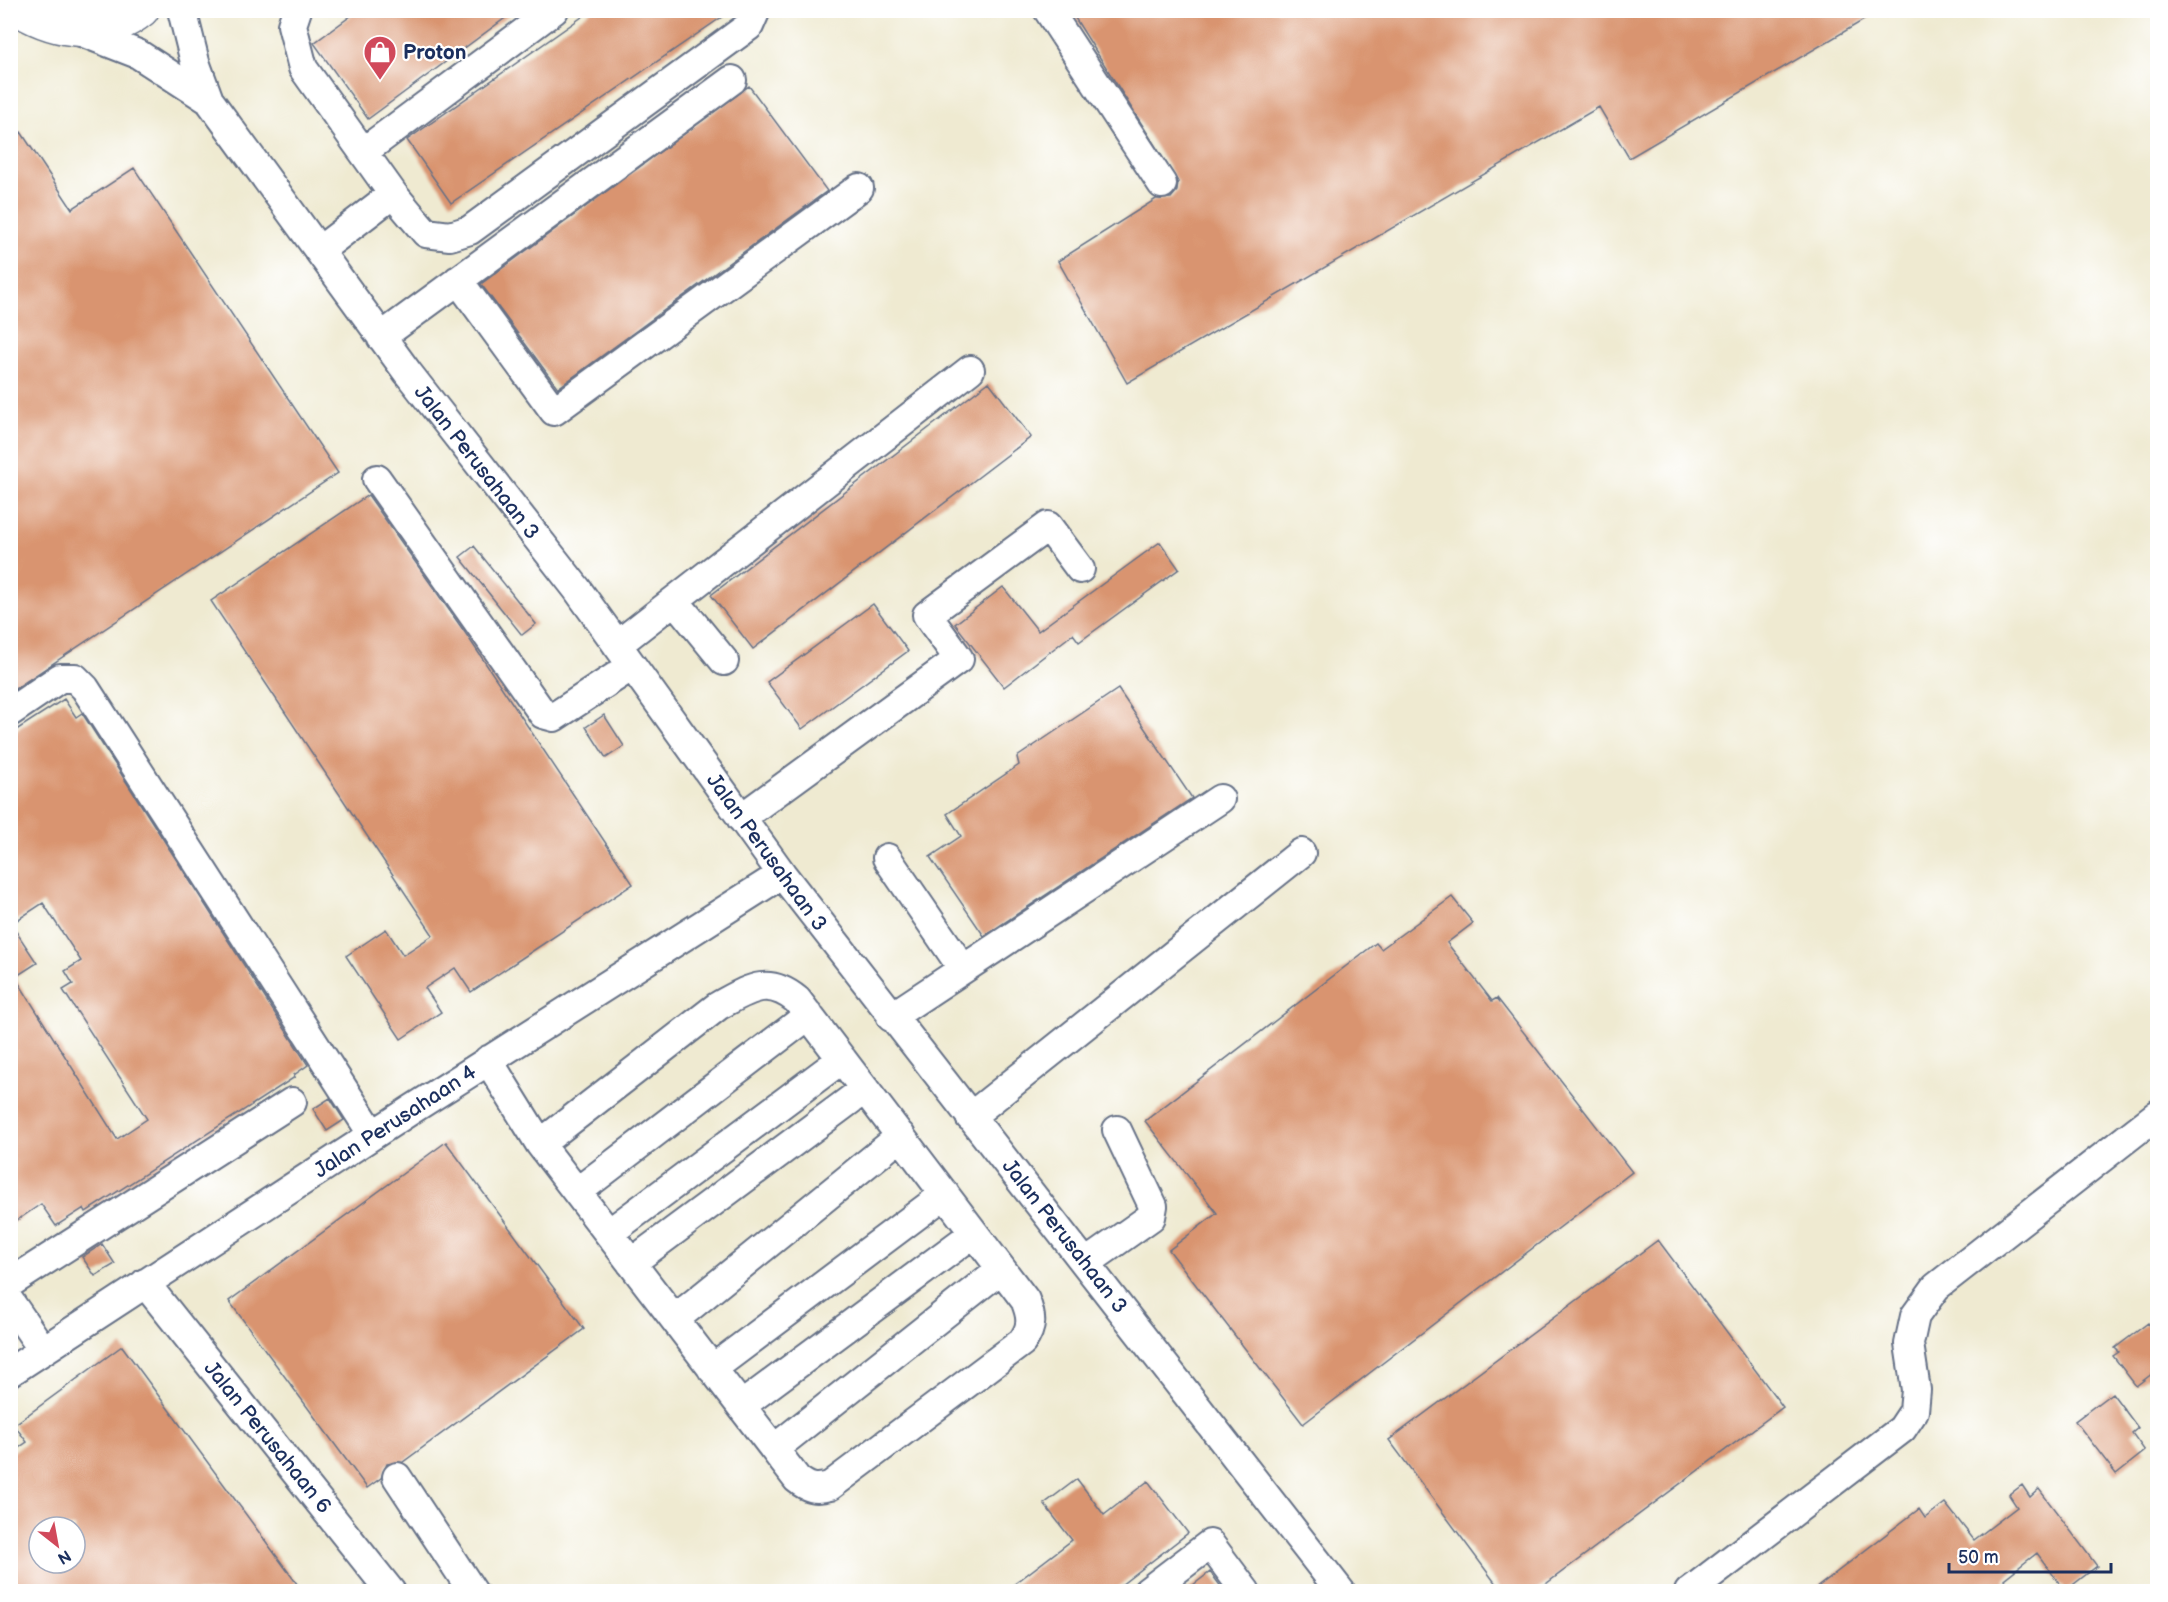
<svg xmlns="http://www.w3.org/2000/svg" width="2168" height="1602" viewBox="0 0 2168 1602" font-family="'Balsamiq Sans',sans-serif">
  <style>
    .building { fill: #d9946f; fill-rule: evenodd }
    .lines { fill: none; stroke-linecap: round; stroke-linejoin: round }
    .minor-casing { stroke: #657086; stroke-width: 32 }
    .major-casing { stroke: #657086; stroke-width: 36 }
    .minor { stroke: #fff; stroke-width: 28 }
    .major { stroke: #fff; stroke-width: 33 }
    .labels { text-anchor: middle; stroke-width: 4.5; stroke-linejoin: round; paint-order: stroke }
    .poi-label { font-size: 21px; font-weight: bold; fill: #1b2f5e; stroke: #fff; text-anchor: start }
    .street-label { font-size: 21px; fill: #1b2f5e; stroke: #fff }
  </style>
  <rect width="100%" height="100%" fill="#fff"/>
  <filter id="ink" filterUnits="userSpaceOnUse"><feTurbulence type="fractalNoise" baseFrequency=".0167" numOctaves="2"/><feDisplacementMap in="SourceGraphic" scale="12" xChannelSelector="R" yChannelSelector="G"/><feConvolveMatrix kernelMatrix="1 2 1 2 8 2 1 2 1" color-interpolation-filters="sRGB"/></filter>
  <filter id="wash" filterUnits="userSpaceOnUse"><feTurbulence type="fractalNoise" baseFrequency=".008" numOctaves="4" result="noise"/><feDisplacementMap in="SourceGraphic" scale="24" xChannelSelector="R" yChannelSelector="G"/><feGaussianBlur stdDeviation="1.35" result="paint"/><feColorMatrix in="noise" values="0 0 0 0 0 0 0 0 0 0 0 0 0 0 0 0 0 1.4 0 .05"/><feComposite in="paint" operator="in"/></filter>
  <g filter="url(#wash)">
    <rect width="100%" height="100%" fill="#efead1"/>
    <g id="blocks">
      <!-- building -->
      <path class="building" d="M359 10H516L368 119 314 43Z
        M592 10H732L451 203 407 140Z
        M1070 10H1881L1629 158 1599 107 1127 383 1058 261 1156 199 1171 198 1177 191 1178 182Z
        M749 86 827 191 558 388 481 284Z
        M21 132 72 209 134 168 338 473 10 692V139Z
        M989 382 1031 437 753 649 711 595Z
        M368 495 466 634 633 884 471 992 455 968 425 988 441 1012 401 1039 346 956 386 929 403 955 433 935 211 601Z
        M1160 542 1179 569 1079 642 1073 634 1004 687 955 624 1003 587 1038 631Z
        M474 546 536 624 522 635 460 557Z
        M873 604 908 651 802 729 767 682Z
        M1118 689 1192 798 984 936 930 857 961 836 947 814 1019 765 1017 757Z
        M64 699 76 717 82 713 308 1065 294 1075 295 1077 86 1212 84 1208 56 1226 41 1204 10 1225V734ZM43 903 81 961 65 971 73 984 63 990 147 1119 117 1139 15 977 37 963 11 924Z
        M604 715 624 746 606 758 586 727Z
        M1452 897 1473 923 1447 943 1492 1001 1497 998 1632 1172 1303 1424 1169 1250 1217 1213 1145 1121 1376 943 1381 949Z
        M330 1098 344 1120 327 1131 313 1109Z
        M446 1142 584 1329 403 1462 387 1464 381 1478 367 1488 229 1301Z
        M1658 1240 1783 1407 1535 1592H1502L1389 1440Z
        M102 1244 115 1264 95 1276 82 1257Z
        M2148 1323 2157 1335V1370L2136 1386 2113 1356 2119 1352 2115 1348Z
        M122 1346 303 1592H10V1454L27 1442 14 1425ZM39 1527H75V1563H39Z
        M2112 1393 2138 1428 2132 1433 2145 1451 2116 1474 2075 1421Z
        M1077 1479 1104 1515 1148 1481 1188 1533 1112 1592H1004L1072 1540 1044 1504Z
        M2022 1485 2030 1497 2039 1489 2097 1566 2065 1591 2037 1553 2004 1579 2013 1592H1811L1919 1509 1925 1518 1945 1503 1974 1540 2017 1507 2009 1495Z
        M1210 1572 1225 1592H1184Z"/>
    </g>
  </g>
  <g filter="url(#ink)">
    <use href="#blocks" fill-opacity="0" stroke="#657086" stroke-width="1.5"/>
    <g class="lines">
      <!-- minor casing -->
      <g class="minor-casing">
        <path id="minor" d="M182 10 195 62 209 100 408 373 577 589 782 874 1341 1592
          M297 10 292 25 303 68 393 194 320 250
          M1048 10 1162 184
          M79 31 138 54 209 100
          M363 152 554 10
          M393 194 426 233 450 236 470 230 749 26 756 10
          M458 280 554 411 859 188
          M381 337 732 80
          M377 479 543 714 554 717 632 666
          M675 601 724 661
          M617 645 970 370
          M10 712 60 678H75L85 688 373 1135
          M741 818 959 659 927 615 1048 526 1080 569
          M887 858 963 969
          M891 1017 1220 799
          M488 1060 540 1144 797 1479C808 1488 815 1490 830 1486L1022 1342C1033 1327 1032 1317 1025 1300L797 1000C767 975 748 990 718 1006L540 1144
          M970 1117 1301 853
          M577 1192 809 1015
          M609 1233 842 1059
          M631 1263 865 1089
          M1086 1263 1151 1217 1153 1206 1117 1130
          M10 1283 292 1102
          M145 1283 391 1592
          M10 1302 43 1350
          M675 1319 901 1136
          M712 1369 945 1194
          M10 1372 411 1110 782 874
          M741 1406 974 1233
          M774 1449 1001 1269
          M397 1477 473 1592
          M1147 1592 1210 1544 1246 1592
          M1689 1592 1902 1429 1914 1411 1916 1390 1909 1344 1915 1316 1936 1287 2158 1114"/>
      </g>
      <!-- major casing -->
      <g class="major-casing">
        <path id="major" d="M20 10C57 32 106 40 142 10"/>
      </g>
      <!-- minor -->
      <use href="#minor" class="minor"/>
      <!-- major -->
      <use href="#major" class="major"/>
    </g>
  </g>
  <!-- icons -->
  <defs>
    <g id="shop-pin" transform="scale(1.725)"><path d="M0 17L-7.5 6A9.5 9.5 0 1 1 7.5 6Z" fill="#d1495b" stroke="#fff"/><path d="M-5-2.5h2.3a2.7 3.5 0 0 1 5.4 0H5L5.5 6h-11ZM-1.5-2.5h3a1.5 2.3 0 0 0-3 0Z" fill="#fff"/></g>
  </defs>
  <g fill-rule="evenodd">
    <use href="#shop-pin" x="380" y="52"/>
  </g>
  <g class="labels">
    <!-- poi labels -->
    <g class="poi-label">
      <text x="403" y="59">Proton</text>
    </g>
    <!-- street labels -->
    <g class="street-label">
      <text transform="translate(477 462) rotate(52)" y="7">Jalan Perusahaan 3</text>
      <text transform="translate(767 852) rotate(54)" y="7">Jalan Perusahaan 3</text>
      <text transform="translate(395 1121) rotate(-33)" y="7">Jalan Perusahaan 4</text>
      <text transform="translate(1065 1236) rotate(52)" y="7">Jalan Perusahaan 3</text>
      <text transform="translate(268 1437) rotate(51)" y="7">Jalan Perusahaan 6</text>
    </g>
  </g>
  <!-- margin -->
  <rect width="2168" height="1602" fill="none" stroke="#fff" stroke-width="36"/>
  <!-- north arrow -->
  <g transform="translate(57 1545) rotate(149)"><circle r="28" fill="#ffffff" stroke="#a4acbf" stroke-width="1.5"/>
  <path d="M0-4.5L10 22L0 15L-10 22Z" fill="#d1495b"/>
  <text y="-9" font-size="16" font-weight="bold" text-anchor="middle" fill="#1b2f5e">N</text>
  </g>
  <!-- scale -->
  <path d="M1949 1563v9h162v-9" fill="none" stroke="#1b2f5e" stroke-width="3"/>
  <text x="1958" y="1563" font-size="18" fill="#1b2f5e" stroke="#ffffff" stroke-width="4.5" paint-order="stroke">50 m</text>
</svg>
